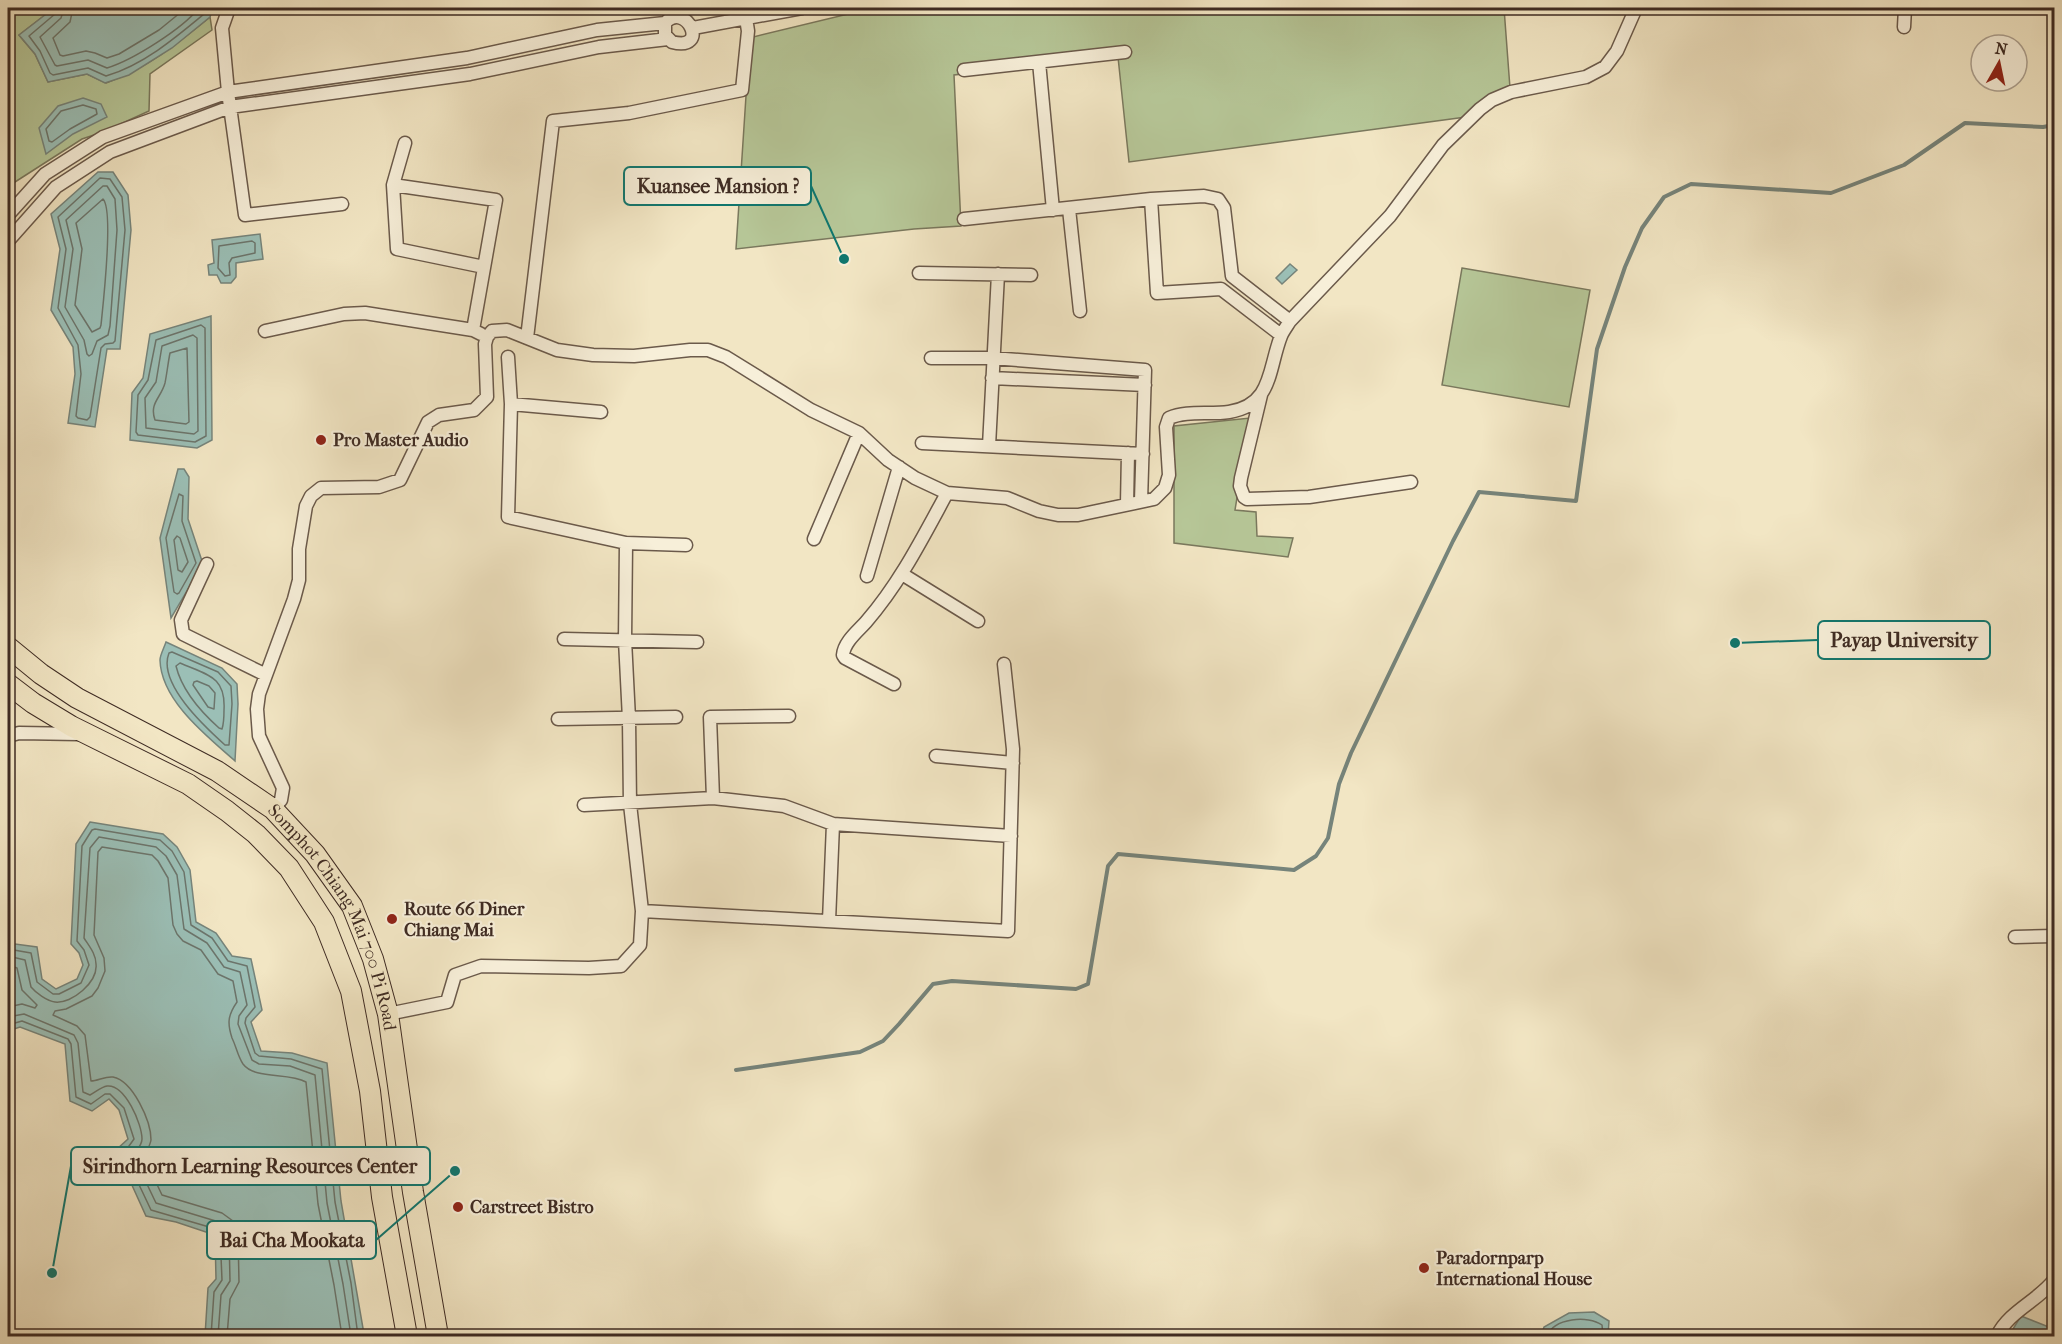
<svg xmlns="http://www.w3.org/2000/svg" width="2062" height="1344" viewBox="0 0 2062 1344" font-family="'IM FELL French Canon',serif">
  <style>
    .green { fill: #b6c697; stroke: #7a785d; stroke-width: 1.5 }
    .water { fill: #9bbfb6; stroke: #76847b; stroke-width: 1.5 }
    .lines { fill: none; stroke-linecap: round; stroke-linejoin: round }
    .shore { stroke: #6c756c; stroke-width: 1.5 }
    .stream { stroke: #76847b; stroke-width: 4 }
    .street-casing { stroke: #6b5a4b; stroke-width: 15 }
    .primary-casing { stroke: #3e2b23; stroke-width: 22 }
    .street { stroke: #f7efd9; stroke-width: 12 }
    .primary { stroke: #f2e6c4; stroke-width: 20 }
    .poi-dot { fill: #8f2418; stroke: #f7efd9; stroke-width: 2 }
    .labels { text-anchor: middle; stroke-width: 4.5; stroke-linejoin: round; paint-order: stroke }
    .poi-label { font-size: 18px; font-weight: bold; fill: #3e2b23; stroke: #f7efd9; text-anchor: start }
    .street-label { font-size: 18px; fill: #3e2b23; stroke: #f7efd9 }
    .leader { fill: none; stroke: #0f766e; stroke-width: 2 }
    .callout-dot { fill: #0f766e; stroke: #f7efd9; stroke-width: 2 }
    .callout { fill: #f7efd9; stroke: #0f766e; stroke-width: 2 }
    .callout-label { font-size: 20px; text-anchor: middle; font-weight: bold; fill: #3e2b23 }
  </style>
  <rect width="100%" height="100%" fill="#f2e6c4"/>
  <filter id="stains"><feTurbulence type="fractalNoise" baseFrequency=".00333" numOctaves="4"/><feColorMatrix values="0 0 0 0 .2 0 0 0 0 .09 0 0 0 0 .02 0 0 0 .5 -.17"/></filter>
  <radialGradient id="worn" r=".72"><stop offset=".6" stop-color="#630" stop-opacity="0"/><stop offset="1" stop-color="#630" stop-opacity=".3"/></radialGradient>
  <!-- green -->
  <path class="green" d="M8 8H54L19 35 35 54 48 82 87 74 106 83C146 69 177 44 210 17L212 30 150 74 149 111 103 132 82 139 15 182 8 177Z
    M873 8H1504L1510 88 1466 117 1129 162 1118 57 954 75 961 226 914 229 736 249 746 96 753 37Z
    M1462 268 1590 290 1569 407 1442 385Z
    M1250 418 1235 510 1256 512 1257 536 1293 538 1288 557 1174 543V426Z"/>
  <!-- water -->
  <path class="water" d="M54 8H213L210 17 172 48 129 75 105 83 87 74 48 82 35 54 19 35Z
    M83 98 101 104 107 117 73 134 46 154 39 128 58 106Z
    M98 172H113L128 195 131 230 120 349H107L95 427 68 423 75 374 73 347 51 310 60 249 51 214Z
    M260 234 263 259 236 263V277L231 283H221L217 275H209L208 265 214 263 212 240Z
    M1290 264 1297 270 1282 284 1276 278Z
    M211 316 212 440 197 448 130 440 132 393 143 378 150 334Z
    M178 469H184L189 477 188 519 203 564 171 618 160 538Z
    M166 642 222 668 237 684 238 704 235 761C208 737 161 701 160 660 160 655 164 648 166 642Z
    M90 822 163 834 177 847 190 870 196 922 216 933 232 956 251 959 262 1010 251 1022 261 1051 292 1053 327 1063 341 1201 364 1334 362 1336H205L208 1288 216 1279 215 1235 176 1222 146 1216 116 1150 128 1139 119 1110 109 1099 92 1111 70 1101 65 1044 20 1027 8 1031V943L37 947 42 979 56 989 77 979 83 965 79 953 71 944 76 844Z
    M1594 1312 1609 1321 1608 1336H1541L1544 1327 1569 1313Z
    M2021 1316 2054 1329V1336H2011L2013 1329Z"/>
  <g class="lines">
    <!-- shore -->
    <path class="shore" d="M57 8 55 14 29 36 40 51 50 73 53 75 88 68 106 76C143 65 174 39 204 14L206 8
      M64 8 61 18 40 37 55 65 57 66 88 60 107 68C133 60 182 29 199 8
      M73 8 70 22 53 38 60 55 63 56 86 51 95 53 107 58 119 54 159 30 186 8
      M83 105 96 109 97 114 70 129 52 142 49 141 46 129 61 111Z
      M100 178 110 179 122 197 125 230 115 341 113 343 105 344 101 348 90 417 87 420 78 418 76 416 81 374 78 345 58 308 66 249 58 217Z
      M103 186H107L115 199 117 230 110 326 108 335 97 341 92 354 89 356 87 354 84 340 65 307 73 249 66 220Z
      M103 199C114 210 103 305 101 325L100 328 92 332 75 305 82 249 76 223Z
      M252 241 255 243V253L232 258 229 263 230 275 225 276 218 268 219 246Z
      M201 325 205 328 206 436 195 442 138 435 136 432 138 395 148 380 156 340Z
      M193 335 197 338 198 431 194 434 146 428 145 398 156 382 162 346Z
      M187 348 189 422 186 424 155 420C149 403 161 398 165 383 167 373 168 363 170 353Z
      M179 494 183 496 182 521 196 563 179 593 177 594 174 592 166 538Z
      M177 536 180 538 188 562 182 572 178 570 174 540Z
      M172 652 218 672 231 686 232 704 229 745H225C205 727 157 683 169 653Z
      M180 663C207 675 226 676 224 710 224 716 224 723 222 729L219 728C200 711 182 691 176 666Z
      M197 681 209 686 215 693 214 709 208 707 193 685 194 682Z
      M8 949 31 953 37 982 53 994H59L81 983 89 965 84 950 77 941 82 846 92 830 95 829 160 840 172 851 184 872 191 925 212 938 228 961 247 966 255 1007 246 1018 245 1023 255 1053 259 1056 291 1059 322 1069 335 1202 351 1283 358 1336
      M8 956 25 960 31 987C36 993 47 1001 55 1002 72 1004 98 982 96 964 96 954 89 946 84 938L90 848 99 837 156 847 166 856 177 875 184 929 207 943 224 967 240 972 247 1005 239 1016 238 1024 252 1060 259 1064 290 1066 315 1075 327 1203 343 1284 351 1336
      M8 965 17 968 22 990 37 1005 35 1008 22 1004 8 1007
      M8 1017 24 1014 74 1035 78 1043 83 1092 90 1095C96 1092 101 1087 107 1086 125 1084 142 1124 142 1139 142 1146 136 1150 133 1155L156 1203 219 1222 226 1227 229 1235 230 1281 221 1295 218 1336
      M8 1025 22 1021 68 1039 71 1044 76 1097 91 1104 105 1094H110L124 1108 134 1139 124 1153 151 1210 216 1229 220 1232 222 1280 214 1292 211 1336
      M227 1336 230 1299 239 1282 238 1235 233 1221 222 1213 162 1195 144 1157C146 1152 150 1146 151 1140 151 1121 133 1081 113 1077 105 1076 98 1081 91 1081L85 1035 77 1026 53 1015 55 1011 66 1009 92 996 98 988 105 971 104 958 94 935 98 852 102 847 152 855 158 861 168 878 173 925 177 934 183 941 201 950 218 974 233 981 237 1002C228 1015 227 1023 232 1038 236 1046 238 1057 243 1064 255 1080 288 1072 306 1082L318 1204 334 1285 342 1336
      M1547 1336C1554 1318 1588 1315 1602 1325L1603 1336"/>
    <!-- stream -->
    <path class="stream" d="M736 1070 860 1052 883 1041 899 1024 933 984 952 981 1076 989 1088 984 1108 866 1118 854 1294 870 1316 856 1328 838 1339 784 1351 753 1453 541 1479 492 1576 501 1597 349 1625 267 1642 228 1664 197 1691 184 1831 193 1904 165 1965 123 2043 127 2054 125"/>
    <!-- street casing -->
    <g class="street-casing">
      <path id="street" d="M229 8 222 28 228 92 245 215 342 204
        M1904 27 1905 8
        M693 28 802 8
        M1039 62 1053 210
        M964 70 1125 52
        M405 143 393 185 397 249 484 267
        M393 185 496 200 473 330
        M1151 199 1157 293 1221 289 1281 335
        M1069 209 1080 311
        M8 215 45 174 103 137 228 92 467 58 597 30 665 23C686 0 711 52 672 42L665 35V23
        M964 219 1151 199 1204 196 1218 199 1224 208 1232 276 1290 321
        M8 241 56 187 110 152 230 107 470 74 599 47 668 39
        M919 273 1031 275
        M265 331 344 314 365 313 473 330 481 334
        M527 338 553 121 629 113 742 90 748 31 746 18
        M508 357 511 404 508 517 626 543 686 545
        M931 358H992L1145 370 1141 501
        M992 378 1145 385
        M1261 395 1241 478 1240 486 1244 497 1247 499 1309 497 1411 482
        M511 404 601 412
        M922 443 1143 454
        M989 446 998 274
        M1127 504 1128 453
        M814 539 859 433
        M207 564 181 620 183 634 266 675
        M902 574 978 621
        M867 576 899 467
        M564 639 697 642
        M894 684 845 658 843 655C844 642 858 631 866 622 900 583 923 537 947 493
        M558 719 676 717
        M8 736 19 733 79 734
        M936 756 1013 763
        M713 798 710 717 789 716
        M584 805 713 798 784 806 833 824 1011 836
        M273 809 281 800 283 788 259 736 257 709 259 694 294 599 299 580V549L306 506 311 496 321 488 379 487 400 480 428 422 439 415 474 410 487 397 485 344 487 337 492 331 507 330 557 350 593 355 634 356 690 350H708L726 357 811 410 859 433 888 460 915 478 947 493 1007 498 1039 511 1058 515H1078L1154 499 1165 488 1169 475 1166 427 1169 418C1187 410 1209 415 1229 412 1273 405 1268 369 1281 336 1283 331 1287 326 1290 321L1390 216 1443 145 1480 109 1492 100 1511 92 1586 77 1605 67 1617 51 1636 8
        M642 911 1008 931 1013 749 1004 664
        M829 921 833 824
        M2015 937 2054 936
        M388 1014 447 1002 455 975 481 966 589 968 621 966 640 945 642 911 630 804 629 719 625 640 626 543
        M1997 1336C2009 1311 2038 1301 2054 1280"/>
    </g>
    <!-- primary casing -->
    <g class="primary-casing">
      <g id="primary">
        <path id="s1" d="M8 647 41 674 77 698 217 771 273 809 315 854 352 906 373 959 388 1014 413 1192 438 1336"/>
        <path d="M8 684 33 703 71 726 188 784 227 811 256 834 289 868 324 922 351 991 370 1091 382 1197 407 1336"/>
      </g>
    </g>
    <!-- street -->
    <use href="#street" class="street"/>
    <!-- primary -->
    <use href="#primary" class="primary"/>
  </g>
  <!-- markers -->
  <g class="poi-dot">
    <circle cx="321" cy="440" r="6"/>
    <circle cx="392" cy="919" r="6"/>
    <circle cx="458" cy="1207" r="6"/>
    <circle cx="1424" cy="1268" r="6"/>
  </g>
  <g class="labels">
    <!-- poi labels -->
    <g class="poi-label">
      <text x="333" y="446">Pro Master Audio</text>
      <text x="404" y="915">Route 66 Diner<tspan x="404" dy="21">Chiang Mai</tspan></text>
      <text x="470" y="1213">Carstreet Bistro</text>
      <text x="1436" y="1264">Paradornparp<tspan x="1436" dy="21">International House</tspan></text>
    </g>
    <!-- street labels -->
    <g class="street-label">
      <text dy="6" stroke="none"><textPath href="#s1" startOffset="438">Somphot Chiang Mai 700 Pi Road</textPath></text>
    </g>
  </g>
  <!-- callouts -->
  <path class="leader" d="M844 259L811 186M1735 643L1818 640M52 1273L71 1166M455 1171L376 1240"/>
  <g class="callout-dot">
    <circle cx="844" cy="259" r="6"/>
    <circle cx="1735" cy="643" r="6"/>
    <circle cx="52" cy="1273" r="6"/>
    <circle cx="455" cy="1171" r="6"/>
  </g>
  <g class="callout">
    <rect x="624" y="167" width="187" height="38" rx="6"/>
    <rect x="1818" y="621" width="172" height="38" rx="6"/>
    <rect x="71" y="1147" width="359" height="38" rx="6"/>
    <rect x="207" y="1221" width="169" height="38" rx="6"/>
  </g>
  <g class="callout-label">
    <text x="718" y="193">Kuansee Mansion ?</text>
    <text x="1904" y="647">Payap University</text>
    <text x="250" y="1173">Sirindhorn Learning Resources Center</text>
    <text x="292" y="1247">Bai Cha Mookata</text>
  </g>
  <!-- margin -->
  <rect width="2062" height="1344" fill="none" stroke="#f2e6c4" stroke-width="30"/>
  <rect x="9" y="9" width="2044" height="1326" fill="none" stroke="#3e2b23" stroke-width="3"/>
  <rect x="15" y="15" width="2032" height="1314" fill="none" stroke="#3e2b23" stroke-width="1.5"/>
  <!-- north arrow -->
  <g transform="translate(1999 63) rotate(9)"><circle r="28" fill="#f7efd9" stroke="#ada190" stroke-width="1.5"/>
  <path d="M0-4.5L10 22L0 15L-10 22Z" fill="#8f2418"/>
  <text y="-9" font-size="16" font-weight="bold" text-anchor="middle" fill="#3e2b23">N</text>
  </g>
  <rect width="100%" height="100%" filter="url(#stains)"/>
  <rect width="100%" height="100%" fill="url(#worn)"/>
</svg>
